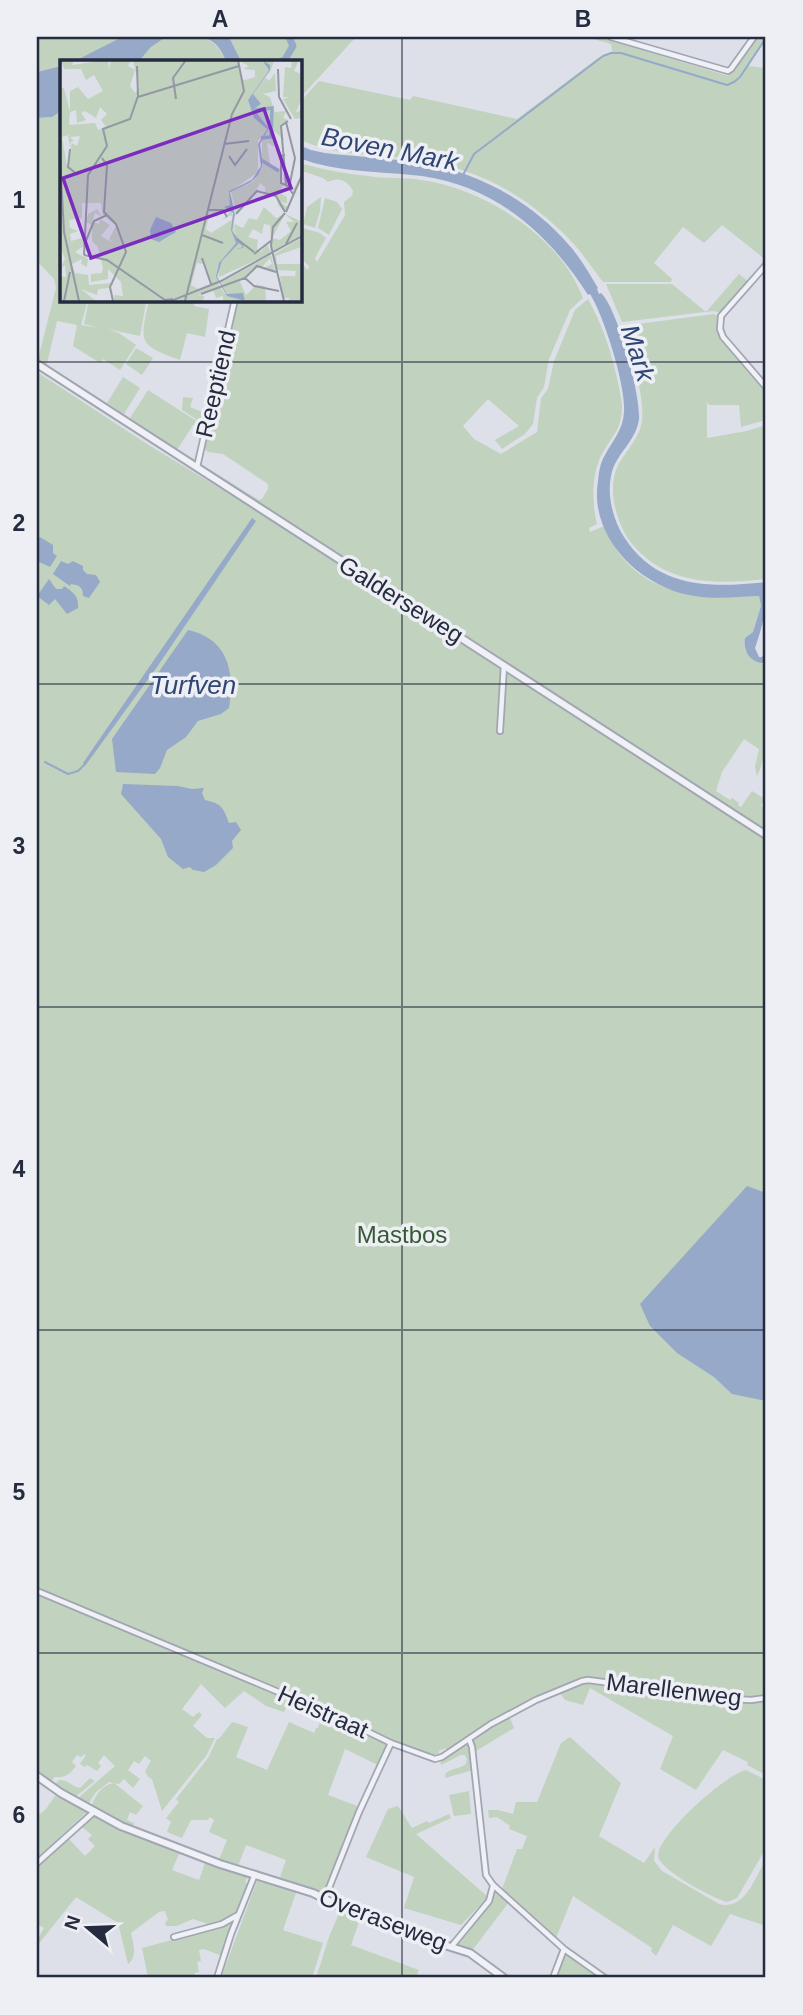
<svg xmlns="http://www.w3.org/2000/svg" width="803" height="2015" viewBox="0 0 803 2015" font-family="Arial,sans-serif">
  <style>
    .green { fill: #c1d2be }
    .water { fill: #96a9c9 }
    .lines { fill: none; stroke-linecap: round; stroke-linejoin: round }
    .stream { stroke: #96a9c9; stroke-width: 2 }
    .river { stroke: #96a9c9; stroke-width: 7 }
    .minor-casing { stroke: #a2a6b2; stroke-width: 8 }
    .tertiary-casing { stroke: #a2a6b2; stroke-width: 10 }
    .minor { stroke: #f0f1f6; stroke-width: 4.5 }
    .tertiary { stroke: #f0f1f6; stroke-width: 6 }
    .grid { fill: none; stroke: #262c3f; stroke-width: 2; stroke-opacity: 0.55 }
    .labels { text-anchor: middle; stroke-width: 7; stroke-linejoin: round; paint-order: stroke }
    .street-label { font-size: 24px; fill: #262c3f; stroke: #edeff5 }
    .park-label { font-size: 24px; fill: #365b33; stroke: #edeff5 }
    .water-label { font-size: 26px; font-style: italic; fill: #2f4674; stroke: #edeff5 }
    .inset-river { fill: none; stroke: #96a9c9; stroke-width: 3.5 }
    .inset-road { fill: none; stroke: #9498a4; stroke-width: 2 }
    .view { fill: #7b2cbf; fill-opacity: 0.15; stroke: #7b2cbf; stroke-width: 3.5 }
    .inset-edge { fill: none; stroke: #262c3f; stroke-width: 3.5 }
    .neatline { fill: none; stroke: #262c3f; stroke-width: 2.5 }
    .grid-label { font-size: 23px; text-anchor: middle; font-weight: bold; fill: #262c3f }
  </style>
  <rect width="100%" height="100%" fill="#dde0e8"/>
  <!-- green -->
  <path class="green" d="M37 37H122L81 59 75 61H61V66L37 72Z
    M166 37C196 37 212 31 226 61H139L151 47Z
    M229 37H356L299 99V61H241Z
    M587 37H600L728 76 756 37H766L747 66 766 68V260L722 225 704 243 683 227 654 263 672 279 671 282H603C592 268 582 252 570 240 523 191 471 165 405 158 370 154 331 155 299 139V103L319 81 410 100 413 96 517 119 598 58 612 52 611 44Z
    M61 111V299H88L81 325 100 328 84 324 89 299H129L146 303 140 336 107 329 119 333 136 345 120 370 103 359 100 363 73 346 77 325 57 321 46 368 37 363V354L39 355 56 288 54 279 38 262 40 259 37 258V118L51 117Z
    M299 163C321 169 345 174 368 176 385 179 403 177 421 180 475 187 537 224 568 269 574 278 579 288 583 298L570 310 549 359 544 387 537 398 533 424 525 434 502 449 495 440 519 426 488 399 463 426 474 439 501 454 537 432 541 398 548 389 554 361 575 310 588 299C606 331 616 367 622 404 622 430 614 433 602 454 591 474 592 503 597 524L589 528 590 532 604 526C632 595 694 600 759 596L761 606 753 632 744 641 745 651 763 664 766 663V704L763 709C765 732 768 754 757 776L755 767 759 749 744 739 722 772 716 791 730 800 732 798 739 803 738 805 741 807 752 791 765 799 761 806 766 809V1775L747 1765 748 1762 723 1750 696 1790 660 1769 673 1736 590 1688 583 1705 565 1700 557 1689H554L446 1750V1748L439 1751V1754H429L390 1740 380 1766 345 1749 328 1795 360 1807 326 1894 280 1877 286 1860 246 1845 238 1866 219 1859 227 1840 209 1832 214 1820 210 1817 208 1820H191L182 1838 167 1832 171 1822 166 1818 179 1802 176 1799 208 1758 217 1739H219L232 1722 248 1727 236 1757 267 1770 289 1722 314 1733 316 1728H318L322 1716 289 1701 284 1712 266 1706 244 1691 225 1708 201 1684 182 1709 193 1717 199 1712 202 1715 193 1726 207 1738H215L206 1756 162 1811 152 1779 148 1777 145 1771 151 1761 145 1756 139 1764 134 1761 128 1770 140 1779 133 1788 124 1779 119 1784 109 1782 96 1792 88 1804 78 1798 115 1766 104 1755 98 1763 101 1766 97 1771 87 1765 85 1767 80 1764 86 1755 84 1754 81 1757 77 1755 72 1762 76 1766C70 1774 65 1778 55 1777L50 1782 37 1773V1756L39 1755 37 1754V372L147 444 259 512 261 507 206 469H209L259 500 262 499 268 489V484L223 454 208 452 204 449 237 299H299V261L308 270 309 266 299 256V227L320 233 326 238 315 258 317 262 345 215 344 202 352 196 353 191C348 181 339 176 328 182L323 178 299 170Z
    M321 197 320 211 315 228 303 224 307 207Z
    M325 198 337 202 342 209 329 235 318 228Z
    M739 274 749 282 722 313 713 311 622 322 606 284H672L706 312Z
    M147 299H195L194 306 209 309 205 337 187 333 180 360C137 345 140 342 149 300Z
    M714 314 718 316 719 332 766 390V420L741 427 739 405H709L707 402V438L747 431 766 425V579C715 585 663 585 629 540 618 523 610 499 614 478 617 457 639 443 642 421 645 394 630 353 623 326Z
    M136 348 153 358 142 375 126 364Z
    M123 377 140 388 124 414 107 403Z
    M148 390 195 420 196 419 182 410 183 397 193 398 190 407 207 414 204 429 193 425 177 450 130 418Z
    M509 1716 514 1728 476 1751 473 1737Z
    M570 1737 621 1783 599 1836 644 1863 655 1847 654 1861 662 1871 719 1904C745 1911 755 1878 766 1859V1926L730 1914 711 1946 673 1925 656 1956 651 1951 652 1948 573 1896 556 1938 502 1889 517 1849H522L527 1836 509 1829 510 1826 497 1817 489 1818 488 1810H498L513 1814 516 1802H537L561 1743Z
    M466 1744 470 1747 473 1770 445 1778 446 1773C452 1768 460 1769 466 1764L467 1759 465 1755H461L441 1765 440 1759Z
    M746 1770 766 1780V1848L737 1898 727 1902C714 1899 657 1869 658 1855 659 1834 726 1774 746 1770Z
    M90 1778 95 1781 75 1797 54 1785 59 1780C70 1780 71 1787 80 1788Z
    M114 1783 143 1806 136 1815 130 1812 127 1820 134 1823 133 1827 92 1806C95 1795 102 1785 114 1783Z
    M469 1791 471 1814 454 1816 449 1795Z
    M57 1793 89 1810 37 1858V1817L46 1809Z
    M398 1806 412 1828 427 1821 429 1823 449 1814 451 1818 416 1834 488 1897 461 1925 404 1908 414 1877 366 1857 388 1809Z
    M96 1815 185 1853 184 1855 179 1854 172 1870 199 1880 205 1863 190 1857 191 1855 250 1875V1879L247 1878 245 1882 249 1884 238 1912 227 1920 211 1925 193 1919 177 1926H166L165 1922 168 1920 165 1911 159 1912 131 1933C133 1944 138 1956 128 1964L118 1923 76 1897 37 1946V1940L44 1928 37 1924V1867L69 1839 85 1856 95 1846 88 1839 92 1835 82 1827Z
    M258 1878 297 1890 283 1930 323 1943 312 1978H221Z
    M494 1887 509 1902 471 1952 454 1946 492 1897Z
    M340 1911 360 1919 351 1945 419 1970 416 1978H316L329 1937Z
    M232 1924 222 1956 204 1949 199 1950 201 1961 197 1962 199 1972 195 1973 193 1978H148L142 1948Z
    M566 1953 602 1978H556Z"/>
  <!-- water -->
  <path class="water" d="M122 37H166L151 47 139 61H75Z
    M202 37H229L241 61H226C221 49 216 41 202 37Z
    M61 66V111L52 117 37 118V72Z
    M299 145 311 150 325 153C359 157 393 158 426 164 480 173 533 203 568 244 580 257 589 273 598 288L597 289 599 294 601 293C618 309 641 396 639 419 636 442 615 454 611 476 607 496 613 520 624 537 657 589 711 588 766 582 766 610 764 622 755 648L759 657H762L766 650V663C752 664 742 652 745 638L753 632 761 606 759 596C736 597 712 600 689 595 638 585 589 536 598 481 599 472 600 463 605 455 613 440 623 430 624 412 626 386 604 316 590 294L588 295C549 234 497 187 422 176 381 171 338 173 299 158Z
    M252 518 256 521 157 667 85 766 83 763Z
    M40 537 53 545V553L57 556 50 567 37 561V546L39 543 37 539Z
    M61 561 68 564 73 561 83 566V570L87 574 96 575 100 582 89 598 83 596C83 587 79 585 71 584L70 586 53 574Z
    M49 579 56 589H62L64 586C73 592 79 596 78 608L67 614 55 599 49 605 37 596Z
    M188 630C228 639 235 671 229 708L221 714 198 721 186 737 167 750 160 768 155 774 116 772 112 739Z
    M123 784 178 786 192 789 204 788 202 793 205 800C222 804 223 807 229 823L236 822 241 830 232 841 233 848 216 865 204 872 193 870 190 867 183 869 168 857 161 839 121 794Z
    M747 1186 766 1193V1401L732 1394 714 1377 677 1353 650 1326 640 1304Z"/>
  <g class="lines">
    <!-- stream -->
    <path class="stream" d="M463 175 474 154 603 56 611 53H621L727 85 734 82 740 77 766 38
      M45 762 68 774 78 771 84 765"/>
    <!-- river -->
    <path class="river" d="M282 61H284L293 46 289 37"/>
    <!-- minor casing -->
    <g class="minor-casing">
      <path id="minor" d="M611 37 728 71 731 69 754 37
        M766 265 721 316 720 329 723 337 766 387
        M197 467 235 299
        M500 731 504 665
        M37 1591 331 1714 391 1743 435 1759 442 1757 491 1724 536 1700 582 1681 588 1680 732 1699 751 1700 766 1698
        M469 1739 472 1747 486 1875 493 1885 564 1949 605 1978
        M37 1863 95 1811
        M325 1898 359 1812 391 1743
        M174 1937 222 1924 238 1915
        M451 1947 489 1901 493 1886
        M217 1978 231 1934 255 1874
        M553 1978 564 1949"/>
    </g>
    <!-- tertiary casing -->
    <g class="tertiary-casing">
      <path id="tertiary" d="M37 364 766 835
        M37 1776 61 1793 121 1826 220 1864 313 1893 349 1911 384 1926 470 1953 504 1978"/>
    </g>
    <!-- minor -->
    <use href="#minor" class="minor"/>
    <!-- tertiary -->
    <use href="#tertiary" class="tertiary"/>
  </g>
  <!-- grid -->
  <path class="grid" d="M402 37V1978M37 362H766M37 684H766M37 1007H766M37 1330H766M37 1653H766"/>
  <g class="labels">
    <!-- street labels -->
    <g class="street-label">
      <text transform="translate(216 384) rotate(-77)" y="8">Reeptiend</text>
      <text transform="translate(401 600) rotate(32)" y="8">Galderseweg</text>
      <text transform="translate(674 1690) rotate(7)" y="8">Marellenweg</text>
      <text transform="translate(323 1712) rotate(24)" y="8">Heistraat</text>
      <text transform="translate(383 1920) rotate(21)" y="8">Overaseweg</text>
    </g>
    <!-- park labels -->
    <g class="park-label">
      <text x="402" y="1243">Mastbos</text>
    </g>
    <!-- water labels -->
    <g class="water-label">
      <text transform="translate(390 149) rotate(11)" y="9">Boven Mark</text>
      <text transform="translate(638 353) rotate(72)" y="9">Mark</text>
      <text x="193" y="694">Turfven</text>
    </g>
  </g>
  <!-- overview -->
  <g transform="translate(60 60)">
    <rect width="242" height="242" fill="#dde0e8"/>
    <path d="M1 0H14L12 5 48 0 49 10 51 0H71L68 6 75 10 70 26 75 33 79 27 73 0H177L182 24 181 13 183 20 189 19 195 17V10L183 9 189 6 178 0H202L209 10 188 40 194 58 207 68 202 77 209 67 198 54 192 37 196 29 210 10 204 0 214 1 210 12 205 17 209 21 215 13 216 31 203 34 210 37 215 52 226 51 223 58 228 60 220 65 224 80 214 71V85L221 89 207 83 210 104 220 111 221 106V124L234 128 241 116 234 131 241 136 223 125 220 133 227 137V144L218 141 229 148 224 151 218 145 217 137 204 134 206 128 200 123 197 129 201 133 195 132 176 154 171 131 193 122 202 108V78L198 80V112L169 132 176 183 160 202 158 222 107 241H54V235L63 236 61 222 48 209V219L31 222V214L42 213 43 208 38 187 32 181V165L26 162 28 154 37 149 42 157 35 153 32 162 39 164 40 159 50 165 41 176 53 183 49 179 56 166 42 154 41 143H22V158L9 160 10 168 18 171 10 174 11 181 22 178 25 185 15 192 28 199 27 207 21 204 22 199 12 204 15 213 28 215 29 225 53 223 50 228 38 229 37 235 21 229 36 241H0V216L6 217 5 205 0 209 5 199 0 186V28H4L10 52V31L18 27 28 39 43 31 34 15 26 20 21 9H4ZM40 47 47 54 41 60 46 67 38 70 35 63 9 65 10 52 16 50 17 63 26 60 21 53 25 51 36 58ZM8 75 10 88 11 82 14 81 10 77 20 76 17 86 12 83 7 106 2 77ZM161 149 170 152 162 160 171 155 173 159 151 173 146 169 150 152 157 157ZM137 203 144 204 151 224 140 230 131 225ZM232 0H239L234 11 241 14V40L236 52 241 51V58L235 59 223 39 230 37H223L225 7 231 8ZM204 147 216 158 225 154 241 161V175L212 193 210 165 204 164 202 174 193 169 188 177 198 180 197 189 201 192 207 184 211 193 157 218 161 202 177 184 174 164 183 168 189 158 197 160ZM225 154 234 162H226L231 171 220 180 212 178ZM241 178V187L216 196 217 204H241V241H227L230 238H223L220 216H235L236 211 216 210 213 195ZM211 195 215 212 202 209 212 204 210 198 201 208 194 207 180 222 186 235 203 219 197 225 205 226 206 241H187L179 236 172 237 185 241H163V236L156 238 153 230 138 235 144 236 143 241H115L158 223 164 233 170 237 160 223Z" fill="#c1d2be" fill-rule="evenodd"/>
    <path d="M202 0 210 5V10L193 34 201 44 195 48 197 53 209 68 200 84 202 98V107L198 115 191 122 170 132 175 155 172 171 184 186 183 188 176 189 183 187 179 183 162 201 157 217 167 234 183 233 185 241 167 236 156 217 159 203 176 183 171 170 173 153 164 147 170 145 169 131 192 120 201 106 198 84 207 69 194 58 188 40 209 10ZM96 157 111 163 116 172 99 182 91 179 90 170Z" fill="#96a9c9"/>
    <path class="inset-river" d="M195 50 212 48 211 77 201 78M201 100 219 111"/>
    <path class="inset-road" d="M218 9 219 37 231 59M78 37 179 6M116 39 113 18 126 0M226 62 235 98 229 128 233 134M164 84 189 81M10 89 8 107 18 115M225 95 221 96V123L228 126M169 96 175 105 187 89M0 97 4 172 19 241M42 98 47 105 44 152 56 164 66 192 50 227 53 241M226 125 221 66 228 61M148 150H163L167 157M226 152 242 115M176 154 197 131 216 136 225 152M142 175 163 183M177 179 194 192M25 183 34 161 47 155M226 184 237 163M194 194 212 180M24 195 28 115 47 86 43 69 70 59 78 36 77 6M24 195 47 200 105 240 113 239M142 198 151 224M185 218 194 226 219 231M141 234 185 218 197 206 216 212M4 241 10 212M111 241 161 221 242 176M125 241 172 54 184 31 178 0M224 241 211 186 213 167 225 153"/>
    <path class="view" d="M204 49 231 128 31 198 3 118Z"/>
    <rect width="242" height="242" class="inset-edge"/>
  </g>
  <!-- border -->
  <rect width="803" height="2015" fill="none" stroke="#edeff5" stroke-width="77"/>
  <!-- north arrow -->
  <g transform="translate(88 1928) rotate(289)" stroke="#edeff5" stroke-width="5" paint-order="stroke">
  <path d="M0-5L12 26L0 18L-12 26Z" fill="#262c3f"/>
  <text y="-10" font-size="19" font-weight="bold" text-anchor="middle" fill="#262c3f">N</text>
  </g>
  <rect x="38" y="38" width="726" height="1938" class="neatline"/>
  <g class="grid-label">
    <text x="220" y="27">A</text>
    <text x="583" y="27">B</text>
    <text x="19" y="208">1</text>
    <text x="19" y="531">2</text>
    <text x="19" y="854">3</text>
    <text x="19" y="1177">4</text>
    <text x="19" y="1500">5</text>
    <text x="19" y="1823">6</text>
  </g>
</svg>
